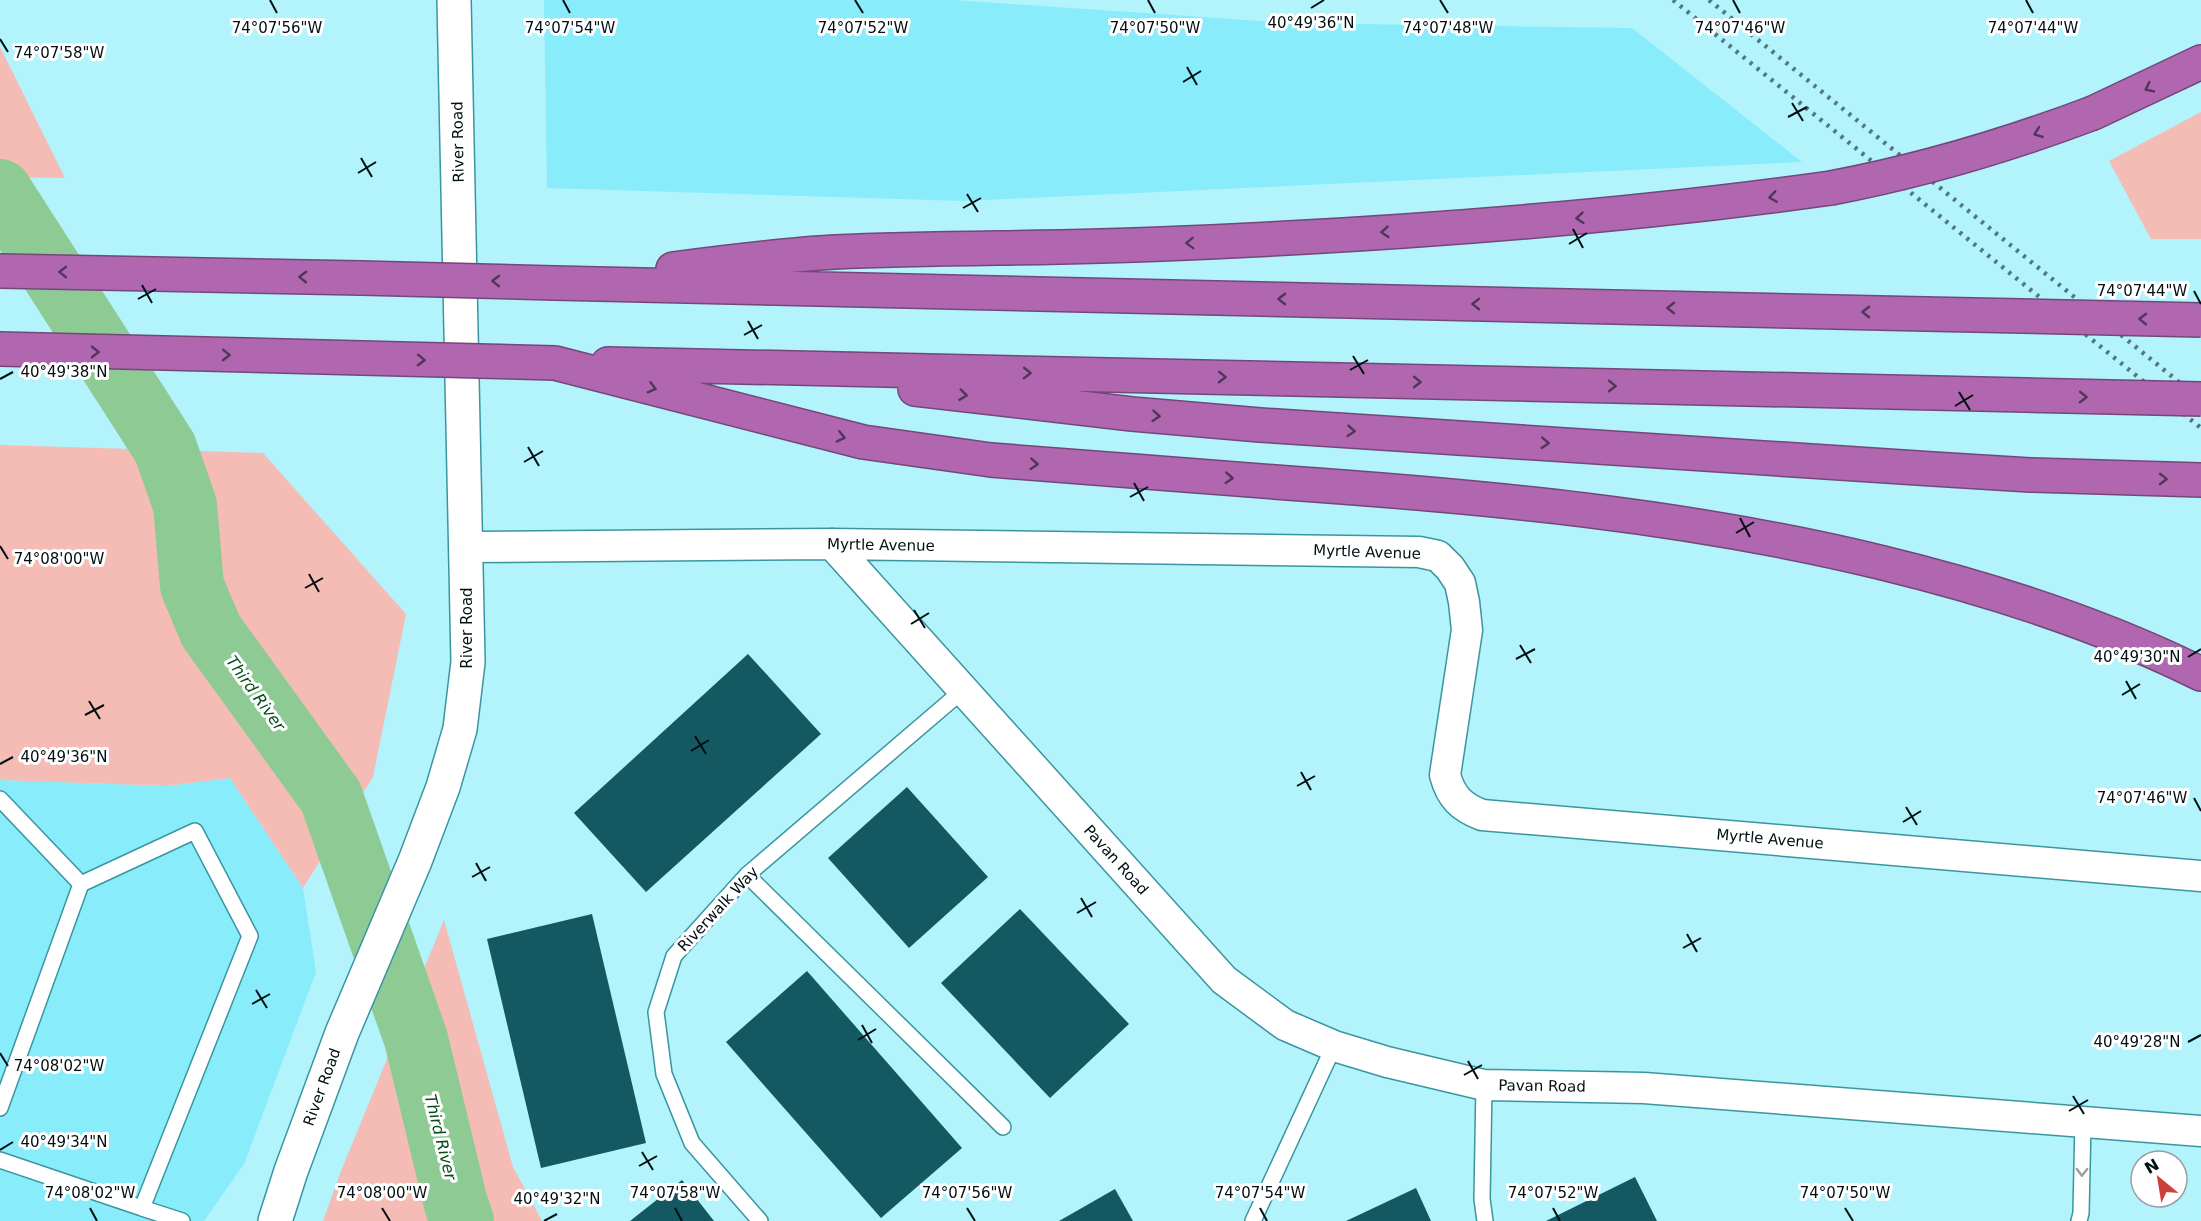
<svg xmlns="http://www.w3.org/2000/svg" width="2201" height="1221" viewBox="0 0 2201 1221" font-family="'DejaVu Sans',sans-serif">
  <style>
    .built { fill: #88ecfa }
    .green { fill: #f4bcb5 }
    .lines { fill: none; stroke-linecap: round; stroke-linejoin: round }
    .river { stroke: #8ecb94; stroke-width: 64 }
    .building { fill: #145861 }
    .lane-casing { stroke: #3996a1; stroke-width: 18 }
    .street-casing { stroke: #3996a1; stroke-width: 33 }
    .secondary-casing { stroke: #3996a1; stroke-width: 36 }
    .highway-casing { stroke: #724879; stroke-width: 36 }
    .lane { stroke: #fff; stroke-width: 15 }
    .street { stroke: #fff; stroke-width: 30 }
    .secondary { stroke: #fff; stroke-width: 33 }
    .highway { stroke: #b067b0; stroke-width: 33 }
    .rail { stroke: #52787e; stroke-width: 4.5; stroke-dasharray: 3 6; stroke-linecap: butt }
    .highway-bridge-casing { stroke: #724879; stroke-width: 36; stroke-linecap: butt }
    .highway-bridge { stroke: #b067b0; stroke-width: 33 }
    .oneway { stroke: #4f3759 }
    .oneway2 { stroke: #999fa0 }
    .ticks { fill: none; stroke: #000f12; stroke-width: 2 }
    .labels { text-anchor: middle; stroke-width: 6; stroke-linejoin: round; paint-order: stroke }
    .street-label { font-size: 15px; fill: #000f12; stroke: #fff }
    .water-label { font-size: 16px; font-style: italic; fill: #084c1a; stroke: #fff }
    .ticks-label { font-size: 15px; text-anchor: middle; fill: #000f12; stroke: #fff; stroke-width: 6; stroke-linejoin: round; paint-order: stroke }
  </style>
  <rect width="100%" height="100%" fill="#b2f3fc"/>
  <!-- built -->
  <path class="built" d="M544 0H953L1289 23 1632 28 1802 162 964 201 547 188Z
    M230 778 303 888 316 972 244 1164 204 1221H0V780L167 786Z"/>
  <!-- green -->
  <path class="green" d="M0 47 65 178 0 177Z
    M2201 112V239H2151L2109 161Z
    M0 445 263 453 406 614 373 777 303 888 230 778 167 786 0 780Z
    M444 920 513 1167 542 1221H323L341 1171Z"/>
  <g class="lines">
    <!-- river -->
    <path class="river" d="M0 191 165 448 185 505 192 586 211 631 331 797 416 1039 456 1204 462 1221"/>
  </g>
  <!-- building -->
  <path class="building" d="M748 654 821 734 646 892 574 813Z
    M907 787 988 877 909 948 828 858Z
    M1020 909 1129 1024 1050 1098 941 983Z
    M592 914 646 1143 541 1168 487 939Z
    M807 971 962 1148 881 1218 726 1042Z
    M1635 1177 1657 1221H1546Z
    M682 1180 714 1221H630Z
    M1416 1188 1431 1221H1346Z
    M1115 1189 1133 1221H1059Z"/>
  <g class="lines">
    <!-- lane casing -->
    <g class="lane-casing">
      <path id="lane" d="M0 799 81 884 195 831 250 936 142 1208 0 1160
        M747 875 1003 1127
        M1484 1085 1482 1199 1485 1221
        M0 1108 81 884
        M142 1208 182 1221
        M760 1221 692 1143 664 1074 656 1012 674 956 747 875 962 691
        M1253 1221 1334 1046
        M2079 1221 2081 1213 2083 1122"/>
    </g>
    <!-- street casing -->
    <g class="street-casing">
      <path id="street" d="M832 544 1224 980 1285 1025 1334 1046 1387 1062 1484 1085 1644 1088 2201 1131
        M467 547 832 544 1419 552 1438 556 1450 568 1460 583 1464 602 1467 630 1445 775C1451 797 1461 807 1482 815L2201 876"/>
    </g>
    <!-- secondary casing -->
    <g class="secondary-casing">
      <path id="secondary" d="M275 1221 291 1171 342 1033 415 861 443 787 460 729 468 662 454 0"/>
    </g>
    <!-- highway casing -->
    <g class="highway-casing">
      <path id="highway" d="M2093 113 2201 62
        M673 269C727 262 781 255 835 252 944 247 1053 249 1162 244 1386 235 1609 219 1831 188
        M0 271 361 278
        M554 283 1925 314
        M0 349 362 358
        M555 363 863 442 991 460C1090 468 1189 475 1288 483 1487 497 1685 515 1879 562 1991 589 2098 623 2201 674
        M608 364 2025 395
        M915 389 1132 414 1260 425 1933 469 2030 475 2201 480"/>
    </g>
    <!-- lane -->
    <use href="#lane" class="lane"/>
    <!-- street -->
    <use href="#street" class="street"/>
    <!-- secondary -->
    <use href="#secondary" class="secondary"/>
    <!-- highway -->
    <use href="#highway" class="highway"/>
    <!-- rail -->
    <path class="rail" d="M1673 0 2201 428
      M1709 0 2201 400"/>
    <!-- highway-bridge casing -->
    <g class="highway-bridge-casing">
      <path id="highway-bridge" d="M1831 188C1921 171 2008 145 2093 113
        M361 278 554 283
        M1925 314 2201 320
        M362 358 555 363
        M2025 395 2201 399"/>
    </g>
    <!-- highway-bridge -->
    <use href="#highway-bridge" class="highway-bridge"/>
  </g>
  <!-- one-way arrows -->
  <defs><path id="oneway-chevron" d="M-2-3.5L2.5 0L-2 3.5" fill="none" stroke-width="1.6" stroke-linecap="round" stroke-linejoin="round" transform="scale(1.5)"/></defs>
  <g class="oneway">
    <use href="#oneway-chevron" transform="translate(2149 88) rotate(154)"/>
    <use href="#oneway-chevron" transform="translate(2038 133) rotate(160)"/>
    <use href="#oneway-chevron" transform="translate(1773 197) rotate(172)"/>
    <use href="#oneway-chevron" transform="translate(1580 218) rotate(175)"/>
    <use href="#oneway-chevron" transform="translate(1385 232) rotate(176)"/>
    <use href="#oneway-chevron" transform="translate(1190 243) rotate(178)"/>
    <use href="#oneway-chevron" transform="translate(63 272) rotate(-179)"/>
    <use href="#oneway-chevron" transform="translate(303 277) rotate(-179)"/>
    <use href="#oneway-chevron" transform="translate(496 281) rotate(-179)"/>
    <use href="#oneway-chevron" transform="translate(1282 299) rotate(-179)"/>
    <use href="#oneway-chevron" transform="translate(1476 304) rotate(-179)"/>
    <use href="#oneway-chevron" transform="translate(1671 308) rotate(-179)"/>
    <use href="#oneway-chevron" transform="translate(1866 312) rotate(-179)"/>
    <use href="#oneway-chevron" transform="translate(2143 319) rotate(-179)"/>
    <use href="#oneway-chevron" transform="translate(95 352) rotate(1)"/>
    <use href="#oneway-chevron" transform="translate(226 355) rotate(1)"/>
    <use href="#oneway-chevron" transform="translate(421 360) rotate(1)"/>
    <use href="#oneway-chevron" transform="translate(1027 373) rotate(1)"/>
    <use href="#oneway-chevron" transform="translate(1222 377) rotate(1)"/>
    <use href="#oneway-chevron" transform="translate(1417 382) rotate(1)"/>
    <use href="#oneway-chevron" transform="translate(1612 386) rotate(1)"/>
    <use href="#oneway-chevron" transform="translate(652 388) rotate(15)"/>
    <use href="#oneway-chevron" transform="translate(963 395) rotate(7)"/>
    <use href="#oneway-chevron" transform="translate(2083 397) rotate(1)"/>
    <use href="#oneway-chevron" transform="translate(1156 416) rotate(5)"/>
    <use href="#oneway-chevron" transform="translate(1351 431) rotate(4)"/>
    <use href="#oneway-chevron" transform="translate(841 437) rotate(13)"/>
    <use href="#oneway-chevron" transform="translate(1545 443) rotate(4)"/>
    <use href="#oneway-chevron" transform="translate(1034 464) rotate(4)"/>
    <use href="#oneway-chevron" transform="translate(1229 478) rotate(4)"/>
    <use href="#oneway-chevron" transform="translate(2163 479) rotate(1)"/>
  </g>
  <use class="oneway2" href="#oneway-chevron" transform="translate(2082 1172) rotate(91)"/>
  <!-- ticks -->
  <path class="ticks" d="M270 0 277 13M563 0 570 13M855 0 863 13M1148 0 1155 13M1440 0 1448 13M1733 0 1740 13M2026 0 2033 13M1311 8 1324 0M0 39 8 52M1187 67 1197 85M1183 82 1201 71M1792 103 1803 121M1788 117 1807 107M361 158 372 177M358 173 376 162M967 194 978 212M963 208 981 198M1573 229 1583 248M1569 244 1587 233M142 285 152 303M2194 291 2201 304M138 299 156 289M748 321 758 339M744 335 762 325M1353 356 1364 374M1350 370 1368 360M0 379 13 372M1959 392 1970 410M1955 406 1973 395M528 447 539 466M524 462 543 451M1134 483 1144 501M1130 497 1148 487M1740 518 1750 537M1736 533 1754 522M0 546 8 559M309 574 319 592M305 588 323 578M914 610 925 628M911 624 929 613M1520 645 1531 663M2188 657 2201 649M1516 659 1535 649M2126 681 2136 699M2122 695 2140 684M89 701 100 719M85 715 104 705M695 736 706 754M691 751 709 740M0 764 13 757M1301 772 1311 790M1297 786 1315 776M2194 798 2201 811M1906 807 1917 825M1903 822 1921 811M476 863 486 881M472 877 490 867M1081 898 1092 917M1077 913 1096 902M1687 934 1697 952M1683 948 1701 938M256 990 267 1008M252 1004 270 994M862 1025 872 1043M858 1040 876 1029M2188 1042 2201 1035M0 1053 8 1066M1468 1061 1478 1079M1464 1075 1482 1065M2073 1096 2084 1114M2069 1111 2088 1100M0 1150 13 1142M642 1152 653 1170M639 1166 657 1156M90 1208 97 1221M382 1208 390 1221M675 1208 682 1221M967 1208 975 1221M1260 1208 1267 1221M1553 1208 1560 1221M1845 1208 1853 1221M544 1221 557 1214"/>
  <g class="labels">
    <!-- street labels -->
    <g class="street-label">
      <text transform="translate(458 142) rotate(-91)" y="5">River Road</text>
      <text transform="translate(881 545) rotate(1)" y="5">Myrtle Avenue</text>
      <text transform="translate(1367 552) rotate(2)" y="5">Myrtle Avenue</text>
      <text transform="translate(467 628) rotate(-90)" y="5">River Road</text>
      <text transform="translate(1770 839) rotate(5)" y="5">Myrtle Avenue</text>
      <text transform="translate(1116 860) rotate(48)" y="5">Pavan Road</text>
      <text transform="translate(718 909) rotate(-47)" y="5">Riverwalk Way</text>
      <text transform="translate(1542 1086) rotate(1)" y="5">Pavan Road</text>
      <text transform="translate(322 1087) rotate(-70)" y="5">River Road</text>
    </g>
    <!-- water labels -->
    <g class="water-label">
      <text transform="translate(256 693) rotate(54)" y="6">Third River</text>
      <text transform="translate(441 1137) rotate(76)" y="6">Third River</text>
    </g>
  </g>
  <g class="ticks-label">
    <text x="1311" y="28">40°49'36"N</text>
    <text x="570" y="33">74°07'54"W</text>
    <text x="1448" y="33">74°07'48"W</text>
    <text x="2033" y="33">74°07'44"W</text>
    <text x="277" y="33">74°07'56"W</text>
    <text x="863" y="33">74°07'52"W</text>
    <text x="1155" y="33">74°07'50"W</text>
    <text x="1740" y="33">74°07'46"W</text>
    <text x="59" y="58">74°07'58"W</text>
    <text x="2142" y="296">74°07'44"W</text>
    <text x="64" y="377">40°49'38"N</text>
    <text x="59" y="564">74°08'00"W</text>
    <text x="2137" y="662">40°49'30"N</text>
    <text x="64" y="762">40°49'36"N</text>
    <text x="2142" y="803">74°07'46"W</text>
    <text x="2137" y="1047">40°49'28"N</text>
    <text x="59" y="1071">74°08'02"W</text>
    <text x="64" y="1147">40°49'34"N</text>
    <text x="90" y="1198">74°08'02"W</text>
    <text x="382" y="1198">74°08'00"W</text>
    <text x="675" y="1198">74°07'58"W</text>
    <text x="967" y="1198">74°07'56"W</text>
    <text x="1260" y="1198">74°07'54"W</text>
    <text x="1553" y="1198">74°07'52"W</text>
    <text x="1845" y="1198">74°07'50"W</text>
    <text x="557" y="1204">40°49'32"N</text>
  </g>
  <!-- north arrow -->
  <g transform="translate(2159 1179) rotate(330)"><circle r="28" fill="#ffffff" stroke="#999fa0" stroke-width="1.5"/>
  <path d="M0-4.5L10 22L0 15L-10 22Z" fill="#cd3f39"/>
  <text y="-9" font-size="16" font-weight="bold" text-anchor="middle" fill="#000f12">N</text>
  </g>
</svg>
